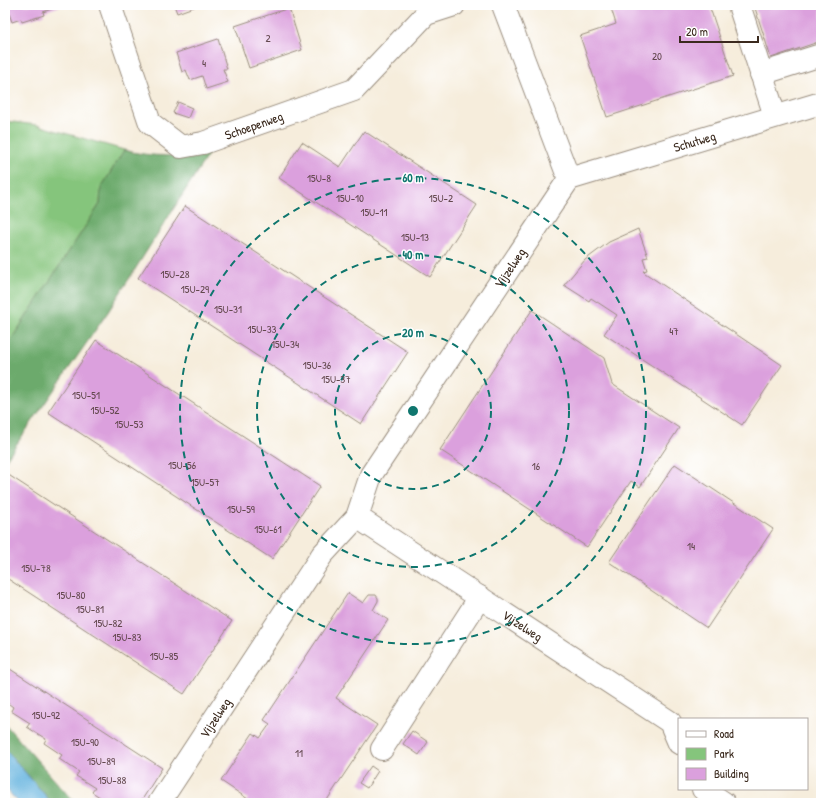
<svg xmlns="http://www.w3.org/2000/svg" width="826" height="808" viewBox="0 0 826 808" font-family="'Patrick Hand',sans-serif">
  <style>
    .green { fill: #85c57c; stroke: #60784d }
    .forest { fill: #6caa6c; stroke: #546a45 }
    .water { fill: #64b2de; stroke: #506e7e }
    .building { fill: #dba0dd }
    .lines { fill: none; stroke-linecap: round; stroke-linejoin: round }
    .minor-casing { stroke: #988c7d; stroke-width: 24 }
    .minor { stroke: #fff; stroke-width: 22 }
    .ring { fill: none; stroke: #0f766e; stroke-width: 2; stroke-dasharray: 7 5 }
    .labels { text-anchor: middle; stroke-width: 3; stroke-linejoin: round; paint-order: stroke }
    .number-label { font-size: 11px; fill: #63484e }
    .street-label { font-size: 13px; fill: #3b2a1e; stroke: #fff }
    .centre { fill: #0f766e; stroke: #fff; stroke-width: 2 }
    .ring-label { font-size: 12px; text-anchor: middle; font-weight: bold; fill: #0f766e; stroke: #fff; stroke-width: 3; stroke-linejoin: round; paint-order: stroke }
  </style>
  <rect width="100%" height="100%" fill="#fff"/>
  <filter id="ink" filterUnits="userSpaceOnUse"><feTurbulence type="fractalNoise" baseFrequency=".025" numOctaves="2"/><feDisplacementMap in="SourceGraphic" scale="8" xChannelSelector="R" yChannelSelector="G"/><feConvolveMatrix kernelMatrix="1 2 1 2 8 2 1 2 1" color-interpolation-filters="sRGB"/></filter>
  <filter id="wash" filterUnits="userSpaceOnUse"><feTurbulence type="fractalNoise" baseFrequency=".012" numOctaves="4" result="noise"/><feDisplacementMap in="SourceGraphic" scale="16" xChannelSelector="R" yChannelSelector="G"/><feGaussianBlur stdDeviation="0.9" result="paint"/><feColorMatrix in="noise" values="0 0 0 0 0 0 0 0 0 0 0 0 0 0 0 0 0 1.4 0 .05"/><feComposite in="paint" operator="in"/></filter>
  <g filter="url(#wash)">
    <rect width="100%" height="100%" fill="#f6eddc"/>
    <!-- green -->
    <path class="green" d="M5 121 37 125 124 150 101 188 100 204 5 349Z"/>
    <!-- forest -->
    <path class="forest" d="M124 150C154 158 178 156 209 153L108 312 5 461V349L100 204 101 188Z
      M5 724 75 803H52L5 749Z"/>
    <!-- water -->
    <path class="water" d="M5 749 52 803H19L5 788Z"/>
    <g id="blocks">
      <!-- building -->
      <path class="building" d="M6 5H63L43 12 44 15 22 22 21 19 12 22Z
        M174 5H199L177 13Z
        M610 5H709L733 76 607 117 580 36 616 24Z
        M754 5H821V41L771 58Z
        M289 8 302 50 249 68 235 26Z
        M218 39 227 69H223L228 82 206 89 202 76 190 80 186 70 182 72 176 53Z
        M178 102 192 108 188 118 173 113Z
        M364 131 477 205 430 277 279 178 302 142 340 167Z
        M185 206 408 352 361 424 138 278Z
        M638 229 648 257 643 258 647 270 643 271 645 273 782 365 742 425 604 334 617 315 591 298 589 301 564 285 585 260 609 242Z
        M532 310 604 358 612 384 679 428 640 487 631 481 587 547 440 450Z
        M96 340 320 486 272 559 48 412Z
        M675 464 773 529 707 628 609 562Z
        M7 474 232 621 184 694 5 577V476Z
        M348 593 363 603 369 595H376L378 598V601L373 610 388 620 336 698 377 725 325 803H245L248 799 221 781 253 733 260 738 270 724 264 720Z
        M10 669 162 768 140 803H109L92 792 95 788 76 776 79 772 59 759 62 755 44 743 46 739 27 727 30 723 11 711 13 707 5 701V677Z
        M412 731 428 742 419 755 403 744Z
        M371 766 378 771 367 788 359 783Z"/>
    </g>
  </g>
  <g filter="url(#ink)">
    <use href="#blocks" fill-opacity="0" stroke="#988c7d" stroke-width="1"/>
    <g class="lines">
      <!-- minor casing -->
      <g class="minor-casing">
        <g id="minor">
          <path id="s1" d="M110 5 150 123 181 147 203 143 354 90 426 14 454 5"/>
          <path d="M739 5 775 116"/>
          <path d="M761 74 821 55"/>
          <path id="s2" d="M569 179 821 103"/>
          <path id="s3" d="M357 517 670 722 679 743"/>
          <path d="M382 749 480 597"/>
          <path d="M703 789 724 803"/>
          <path id="s4" d="M159 803 322 555 357 517 371 475 569 179 503 5"/>
        </g>
      </g>
      <!-- minor -->
      <use href="#minor" class="minor"/>
    </g>
  </g>
  <!-- distance rings -->
  <g class="ring">
    <circle cx="413" cy="411" r="78"/>
    <circle cx="413" cy="411" r="156"/>
    <circle cx="413" cy="411" r="233"/>
  </g>
  <g class="labels">
    <!-- number labels -->
    <g class="number-label">
      <text x="268" y="42">2</text>
      <text x="657" y="60">20</text>
      <text x="204" y="67">4</text>
      <text x="319" y="182">15U-8</text>
      <text x="350" y="202">15U-10</text>
      <text x="441" y="202">15U-2</text>
      <text x="374" y="216">15U-11</text>
      <text x="415" y="241">15U-13</text>
      <text x="175" y="278">15U-28</text>
      <text x="195" y="293">15U-29</text>
      <text x="228" y="313">15U-31</text>
      <text x="262" y="333">15U-33</text>
      <text x="674" y="335">47</text>
      <text x="285" y="348">15U-34</text>
      <text x="317" y="369">15U-36</text>
      <text x="336" y="383">15U-37</text>
      <text x="86" y="399">15U-51</text>
      <text x="105" y="414">15U-52</text>
      <text x="129" y="428">15U-53</text>
      <text x="182" y="469">15U-56</text>
      <text x="536" y="470">16</text>
      <text x="205" y="486">15U-57</text>
      <text x="241" y="513">15U-59</text>
      <text x="268" y="533">15U-61</text>
      <text x="691" y="550">14</text>
      <text x="36" y="572">15U-78</text>
      <text x="71" y="599">15U-80</text>
      <text x="90" y="613">15U-81</text>
      <text x="108" y="627">15U-82</text>
      <text x="127" y="641">15U-83</text>
      <text x="164" y="660">15U-85</text>
      <text x="46" y="719">15U-92</text>
      <text x="85" y="746">15U-90</text>
      <text x="299" y="757">11</text>
      <text x="101" y="765">15U-89</text>
      <text x="112" y="784">15U-88</text>
    </g>
    <!-- street labels -->
    <g class="street-label">
      <text dy="5" stroke="none"><textPath href="#s1" startOffset="240">Schoepenweg</textPath></text>
      <text dy="5" stroke="none"><textPath href="#s2" startOffset="131">Schutweg</textPath></text>
      <text dy="5" stroke="none"><textPath href="#s4" startOffset="642">Vijzelweg</textPath></text>
      <text dy="5" stroke="none"><textPath href="#s3" startOffset="198">Vijzelweg</textPath></text>
      <text dy="5" stroke="none"><textPath href="#s4" startOffset="102">Vijzelweg</textPath></text>
    </g>
  </g>
  <circle cx="413" cy="411" r="6" class="centre"/>
  <g class="ring-label">
    <text x="413" y="182">60 m</text>
    <text x="413" y="259">40 m</text>
    <text x="413" y="337">20 m</text>
  </g>
  <!-- margin -->
  <rect width="826" height="808" fill="none" stroke="#fff" stroke-width="20"/>
  <!-- legend -->
  <rect x="678" y="718" width="130" height="72" fill="#ffffff" stroke="#b1aaa5"/>
  <rect x="686" y="731" width="20" height="6" fill="#ffffff" stroke="#b1aaa5"/>
  <text x="714" y="738" font-size="12" fill="#3b2a1e">Road</text>
  <rect x="686" y="748" width="20" height="12" fill="#85c57c" stroke="#b1aaa5"/>
  <text x="714" y="758" font-size="12" fill="#3b2a1e">Park</text>
  <rect x="686" y="768" width="20" height="12" fill="#dba0dd" stroke="#b1aaa5"/>
  <text x="714" y="778" font-size="12" fill="#3b2a1e">Building</text>
  <!-- scale -->
  <path d="M680 36v6h78v-6" fill="none" stroke="#3b2a1e" stroke-width="2"/>
  <text x="686" y="36" font-size="12" fill="#3b2a1e" stroke="#ffffff" stroke-width="3" paint-order="stroke">20 m</text>
</svg>
